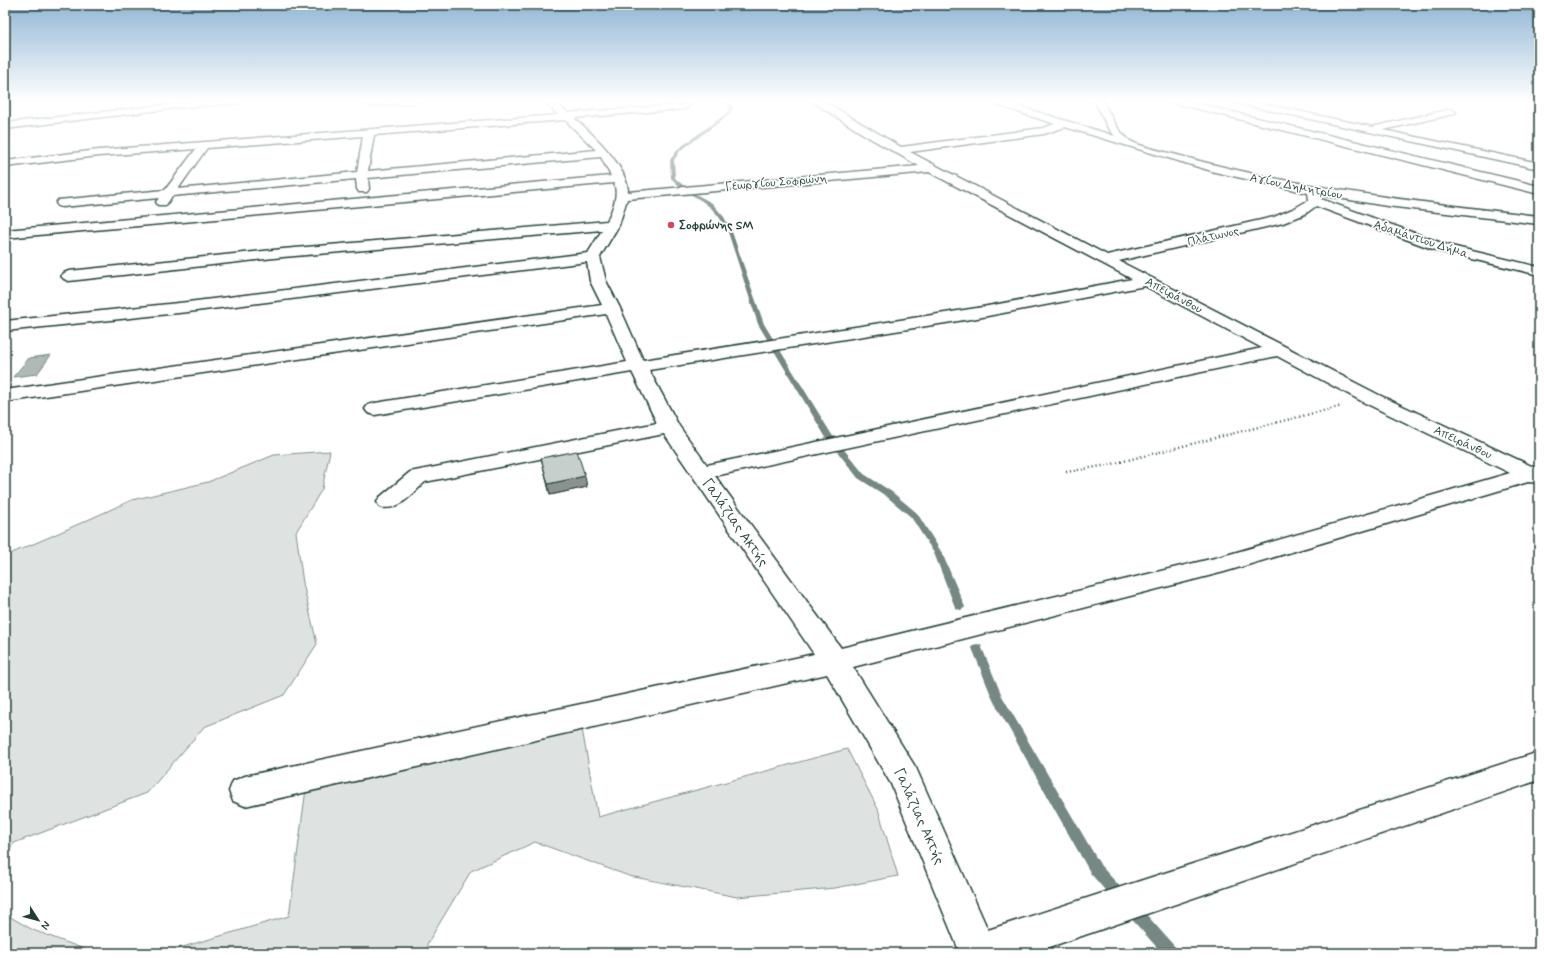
<svg xmlns="http://www.w3.org/2000/svg" width="1544" height="958" viewBox="0 0 1544 958" font-family="Mynerve,sans-serif">
  <style>
    .green { fill: #dee3e2; stroke: #7e908b }
    .water { fill: #afbab7; stroke: #758883 }
    .lines { fill: none; stroke-linecap: round; stroke-linejoin: round }
    .stream { fill: #758883; fill-rule: evenodd }
    .minor-casing { stroke: #1f3d34; stroke-width: 3 }
    .path-far1 { stroke: #1f3d34; stroke-width: 1; stroke-dasharray: 0.5 1.5; stroke-linecap: butt }
    .path { stroke: #1f3d34; stroke-width: 2.5; stroke-dasharray: 1 3; stroke-linecap: butt }
    .minor { fill: #fff; fill-rule: evenodd }
    .wall { fill: #abb2af; stroke: #1f3d34 }
    .shaded-wall { fill: #8b918f; stroke: #1f3d34 }
    .building { fill: #c7cfcc; stroke: #1f3d34 }
    .poi-dot { fill: #d1495b; stroke: #fff; stroke-width: 1.5 }
    .labels { text-anchor: middle; stroke-width: 3.5; stroke-linejoin: round; paint-order: stroke }
    .far-street-label { font-size: 12px; fill: #1f3d34; stroke: #fff }
    .far-poi-label { font-size: 12px; font-weight: bold; fill: #1f3d34; stroke: #fff; text-anchor: start }
    .street-label { font-size: 14px; fill: #1f3d34; stroke: #fff }
  </style>
  <rect width="100%" height="100%" fill="#fff"/>
  <filter id="ink" filterUnits="userSpaceOnUse"><feTurbulence type="fractalNoise" baseFrequency=".025" numOctaves="2"/><feDisplacementMap in="SourceGraphic" scale="8" xChannelSelector="R" yChannelSelector="G"/><feConvolveMatrix kernelMatrix="1 2 1 2 8 2 1 2 1" color-interpolation-filters="sRGB"/></filter>
  <g filter="url(#ink)">
    <!-- green -->
    <path class="green" d="M330 451 322 489 296 532 303 583 317 644 284 695 204 727 147 793 14 843 5 856V556L52 536 132 500 208 482 274 455Z
      M582 729 598 817 847 749 878 809 898 876 835 888 737 897 629 876 535 842 471 871 427 944 428 953H162L289 916 306 789Z
      M5 914 33 930 95 953H5Z"/>
    <!-- water -->
    <path class="water" d="M51 355 37 374 13 377 29 358Z"/>
    <g class="lines">
      <!-- stream -->
      <path class="stream" d="M725 100H728L734 108 729 115 680 151 674 160 675 178 684 186 680 187 671 178 670 160 678 149 727 113 730 108Z
        M690 191 712 203 724 217 732 232 764 324 832 435 864 474 892 492 917 513 942 553 965 607 963 609 960 610 957 609 955 607 934 553 911 517 886 496 858 478 825 436 758 324 728 232C717 211 709 204 688 193V191Z
        M977 644 981 645 982 648 1002 696 1101 866 1126 893 1128 898 1126 903 1121 905 1116 903 1091 874 993 700 972 648 973 645Z
        M1132 902 1137 904 1176 948 1178 953H1162L1127 914 1125 909 1127 904Z"/>
      <!-- minor casing -->
      <g class="minor-casing">
        <path id="minor" d="M208 100H244L240 103 185 107 5 129V123Z
          M380 100H417L413 103 371 106 366 103 371 100Z
          M542 100H551L568 113 688 104 690 106 685 109 574 118C592 133 628 167 628 192L919 166 868 137 813 102 812 100H822L901 147 1043 128 1055 124 988 102 987 100H999L1115 136 1108 128 1094 100H1102C1110 113 1116 130 1129 140 1136 146 1170 153 1181 156 1300 189 1417 202 1539 216V224L1387 206 1320 195 1321 199 1447 245 1539 267V275L1438 251 1316 206 1305 214 1283 223 1119 261 1379 395 1538 469 1539 470V483L1528 482 1224 572 853 667 916 768 988 930 1539 752V780L1032 953H960L891 784 827 674 245 806 233 801 229 791 233 781 245 776 814 654 664 434 425 482C412 494 399 512 380 507L377 502 380 497 410 472 657 423 632 372 375 415 368 413 365 409 368 405 375 403 627 362 606 314 5 402V390L602 305 590 281 587 262 188 312 5 331V321L188 302 588 253 602 230 283 257 69 281 64 279 61 276 64 273 69 271 283 249 607 221C612 210 619 196 614 183L5 238V230L611 176 601 157 368 178 369 189 367 192H359L357 189 356 179 172 196 166 205H158L156 202 159 198 62 207 58 206 56 203 58 200 165 190 196 149 99 156 5 167V161L99 150 558 115ZM565 120 596 150 368 171 374 135ZM1065 127 1215 172 1308 193 1309 200 1295 208 1274 217 1107 255 910 152 1044 134ZM363 136 357 172 178 189 207 148ZM929 172 1132 279 977 308 643 360 620 308 606 281 600 257 619 225 627 199ZM1145 286 1262 348 707 465 679 426 649 370 977 318ZM1277 356 1365 403 1510 473 1223 556 841 648 715 476Z
          M1169 100H1183L1539 186V194L1170 102Z
          M1232 100H1246L1372 127 1451 109 1456 112 1454 114 1383 130 1539 163V169L1236 103 1233 102Z"/>
      </g>
      <!-- path-far1 -->
      <path class="path-far1" d="M1467 108 1508 100"/>
      <!-- path -->
      <path class="path" d="M1066 472 1108 465 1342 406"/>
      <!-- minor -->
      <use href="#minor" class="minor"/>
    </g>
    <!-- wall -->
    <path class="wall" d="M541 458 587 487 550 495Z"/>
    <!-- shaded-wall -->
    <path class="shaded-wall" d="M585 476 587 487 550 495 548 484Z"/>
    <!-- building -->
    <path class="building" d="M577 451 585 476 548 484 541 458Z"/>
  </g>
  <!-- sky -->
  <linearGradient id="sky" x2="0" y2="1"><stop stop-color="#91b6d4"/><stop offset="0.43" stop-color="#fff"/><stop offset="1" stop-color="#fff" stop-opacity="0"/></linearGradient>
  <rect width="1544" height="234" fill="url(#sky)"/>
  <!-- markers -->
  <circle class="poi-dot" cx="671" cy="225" r="4"/>
  <g class="labels">
    <!-- far-street labels -->
    <g class="far-street-label">
      <text transform="translate(776 182) rotate(-5)" y="4">Γεωργίου Σοφρώνη</text>
      <text transform="translate(1296 186) rotate(11)" y="4">Αγίου Δημητρίου</text>
      <text transform="translate(1213 236) rotate(-13)" y="4">Πλάτωνος</text>
      <text transform="translate(1421 239) rotate(18)" y="4">Αδαμάντιου Δήμα</text>
      <text transform="translate(1174 295) rotate(28)" y="4">Απειράνθου</text>
      <text transform="translate(1463 442) rotate(25)" y="4">Απειράνθου</text>
    </g>
    <!-- far-poi labels -->
    <g class="far-poi-label">
      <text x="679" y="229">Σοφρώνης SM</text>
    </g>
    <!-- street labels -->
    <g class="street-label">
      <text transform="translate(736 522) rotate(55)" y="5">Γαλάζιας Ακτής</text>
      <text transform="translate(920 816) rotate(66)" y="5">Γαλάζιας Ακτής</text>
    </g>
  </g>
  <!-- margin -->
  <rect width="1544" height="958" fill="none" stroke="#fff" stroke-width="20"/>
  <rect x="10" y="10" width="1524" height="938" fill="none" stroke="#1f3d34" stroke-width="1.5" filter="url(#ink)"/>
  <!-- north arrow -->
  <g transform="translate(38 920) rotate(126)" stroke="#ffffff" stroke-width="3" paint-order="stroke">
  <path d="M0-3L7 15L0 10L-7 15Z" fill="#1f3d34"/>
  <text y="-6" font-size="11" font-weight="bold" text-anchor="middle" fill="#1f3d34">N</text>
  </g>
</svg>
